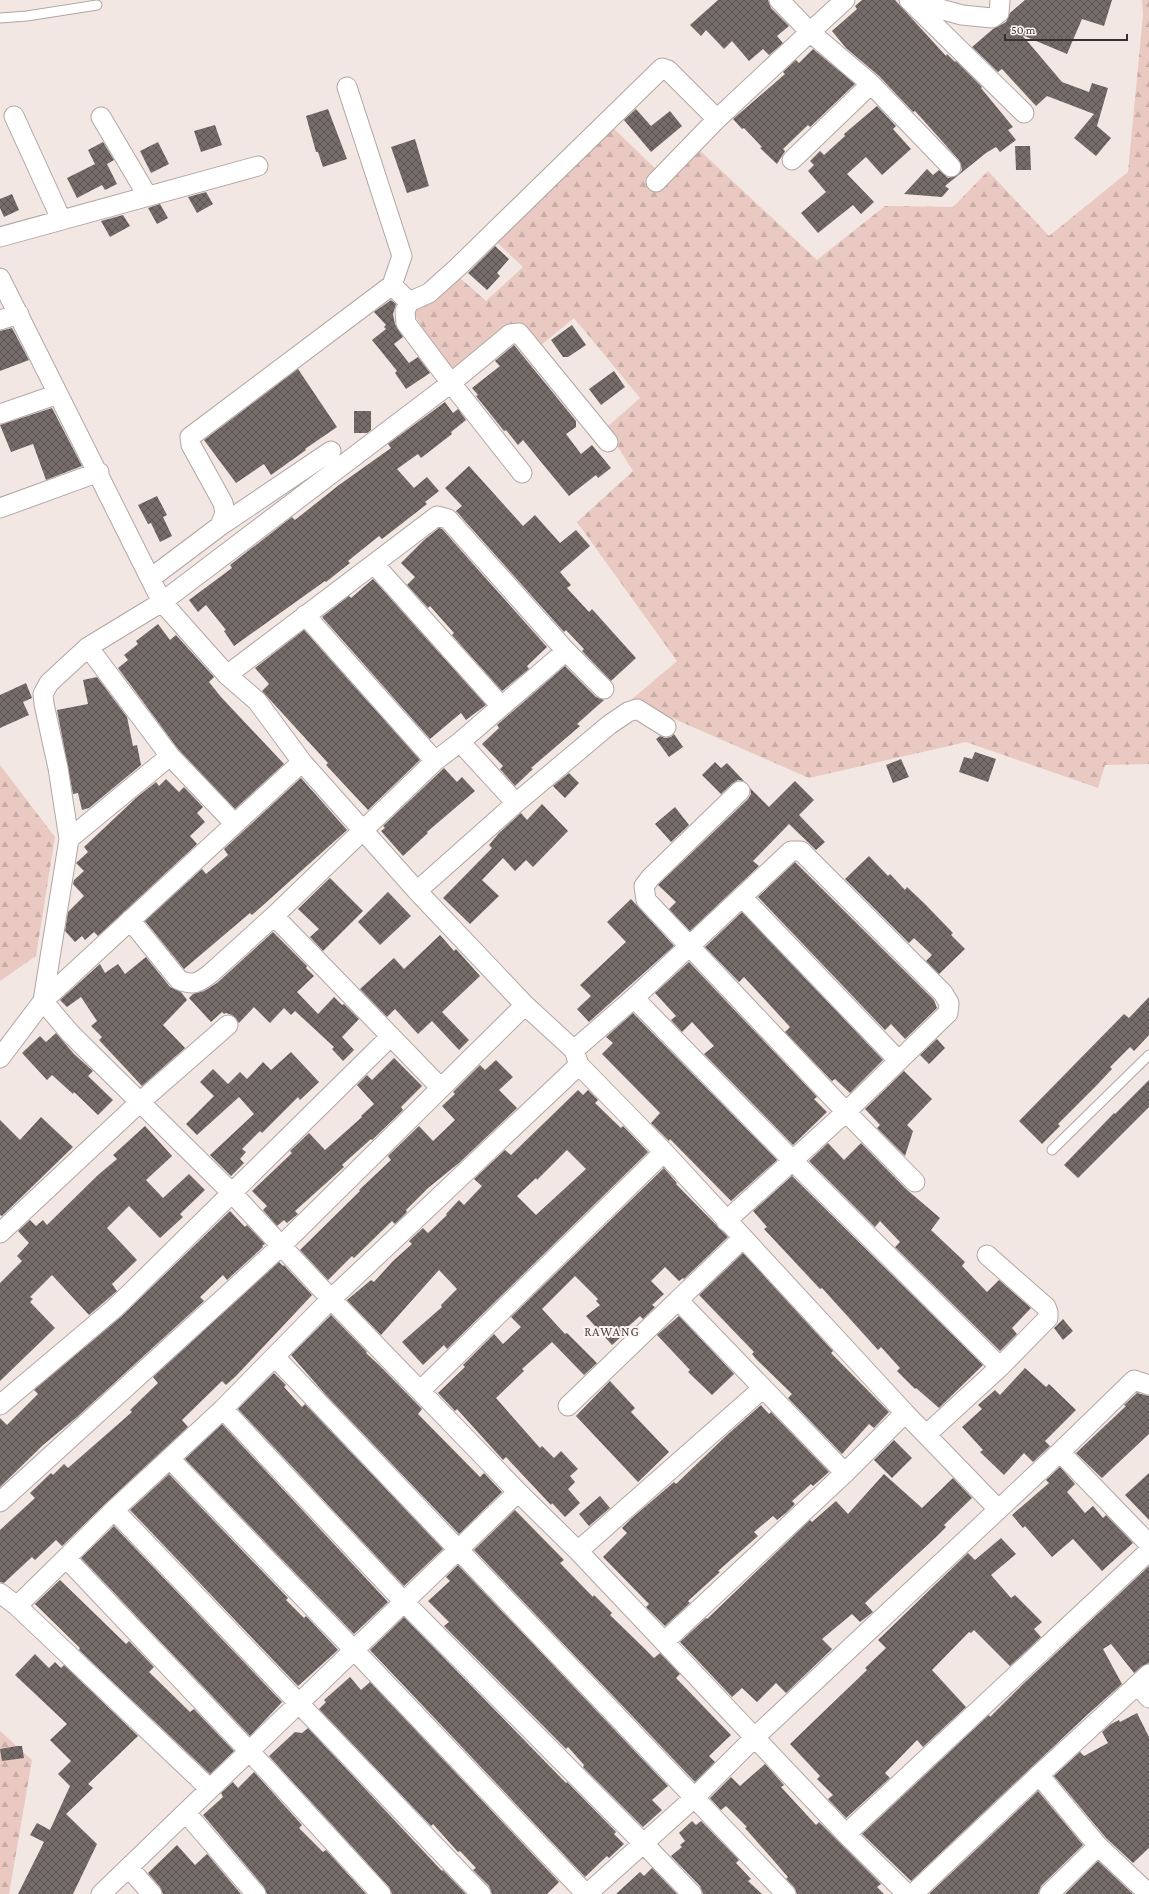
<svg xmlns="http://www.w3.org/2000/svg" width="1149" height="1894" viewBox="0 0 1149 1894" font-family="'Crimson Pro',serif">
  <style>
    .forest { fill: url(#forest-firs) }
    .building { fill: url(#building-cross-hatch); fill-rule: evenodd }
    .lines { fill: none; stroke-linecap: round; stroke-linejoin: round }
    .lane-casing { stroke: #b1a6a3; stroke-width: 11 }
    .street-casing { stroke: #b1a6a3; stroke-width: 21 }
    .lane { stroke: #fff; stroke-width: 9 }
    .street { stroke: #fff; stroke-width: 19 }
    .labels { text-anchor: middle; stroke-width: 4; stroke-linejoin: round; paint-order: stroke }
    .quarter-label { font-size: 13px; letter-spacing: 1px; fill: #514845; stroke: #fff5f3 }
  </style>
  <defs>
    <pattern id="forest-firs" width="22" height="20" patternUnits="userSpaceOnUse"><rect width="22" height="20" fill="#e9c9c1"/><path d="M5 1l3.5 6h-7zM16 11l3.5 6h-7z" fill="#c8ada6"/></pattern>
    <pattern id="building-cross-hatch" width="8" height="8" patternUnits="userSpaceOnUse"><rect width="8" height="8" fill="#756b68"/><path d="M0 0l8 8M0 8l8-8" fill="none" stroke="#5c5452"/></pattern>
  </defs>
  <rect width="100%" height="100%" fill="#f3e7e4"/>
  <!-- forest -->
  <path class="forest" d="M1142 0H1149V764L1105 765 1098 788 966 742 809 778 631 700 677 661 577 522 633 471 606 428 640 398 574 318 535 350 515 324 450 371 412 311 458 276 486 301 523 267 493 239 607 122 664 177 694 145 817 260 885 206 953 207 988 171 1049 236 1128 172 1143 15Z
    M0 765 55 837 36 956 0 981Z
    M0 1731 32 1760 9 1894H0Z"/>
  <!-- building -->
  <path class="building" d="M718 0H768L771 8 789 26 777 36 783 43 769 55 763 49 749 61 732 41 724 49 706 30 701 36 690 25Z
    M862 0H895L946 56 947 54 955 62 956 61 982 87 981 88 1013 127 1008 130 1016 140 1000 152 996 147 986 153 945 186 949 189 942 197 904 194 927 169 933 175 939 170 948 178 958 175 962 170 959 160 915 111 913 112 879 76 846 48 832 31 857 9 855 6Z
    M1025 0H1112L1104 26 1082 19 1067 54 1022 35 1062 82 1089 92 1092 83 1108 88 1097 126 1111 138 1096 156 1074 138 1094 114 1047 96 1036 106 1002 69 998 72 972 47 993 29 1006 22 1010 13Z
    M813 49 855 84 810 127 808 125 783 149 785 151 777 164 760 148 762 147 744 128 742 129 733 119 785 74 783 72 796 60 799 63Z
    M877 106 896 126 893 129 911 149 882 175 866 157 847 174 874 202 861 214 853 205 818 233 801 213 826 192 808 171 814 165 810 161 820 151 824 155 845 136 844 134Z
    M328 109 347 159 323 167 318 152H316L306 116Z
    M636 109 651 126 670 111 682 126 651 152 624 120Z
    M215 125 222 145 201 152 194 131Z
    M415 139 429 186 407 193 391 147Z
    M103 142 114 160 107 164 117 184 105 190 102 185 77 198 67 178 95 164 88 150Z
    M158 142 169 164 151 173 140 151Z
    M1015 146H1030L1031 170H1016Z
    M206 192 213 204 197 213 188 197Z
    M12 194 19 210 4 217 0 208V199Z
    M160 204 168 218 157 224 148 208Z
    M123 215 130 226 110 237 101 221Z
    M495 246 509 259 497 273 500 276 487 290 468 273Z
    M391 300 396 304 393 314 395 324 403 337 394 344 409 363 418 357 430 373 406 389 395 373 397 371 372 340 386 329 384 327 386 325 374 312Z
    M572 325 586 345 568 357H563L551 340Z
    M12 328 29 360 0 371V331Z
    M514 345 576 421V427L566 434 581 454 592 445 611 468 598 478 596 475 569 496 523 440 518 445 506 430 504 431 476 396 478 395 472 388 500 366 495 361Z
    M298 369 337 427 305 449 306 450 271 475 264 464 236 483 204 440Z
    M614 371 625 387 601 405 589 389Z
    M445 402 453 413 458 409 466 420 451 432 452 434 421 458 418 454 397 469 414 488 427 477 439 491 425 502 427 504 382 539 379 536 348 561 350 563 326 582 325 581 234 646 224 631 226 630 206 605 198 612 189 600 232 568 230 565 292 517 295 520 339 485 391 448 388 444Z
    M52 408 82 466 46 480 33 444 11 452 0 425Z
    M354 411H371V430L367 433H354Z
    M469 466 523 526 535 515 560 543 576 530 590 546 560 572 571 585 567 588 589 612 592 609 636 658 611 681 582 651 584 649 566 630 564 632 456 511 462 506 445 488Z
    M157 496 167 515 163 517 172 536 160 542 151 523 148 524 138 505Z
    M439 528 442 529 547 647 527 666 529 669 502 691 452 635 454 633 430 606 428 608 407 585 415 577 401 563 424 540Z
    M373 579 486 705 466 720 461 713 430 739 322 617 349 596 351 598Z
    M158 624 170 640 176 635 214 677 209 682 221 697 284 764 235 809 178 749 118 668 128 660 124 655 138 644 136 641Z
    M304 630 420 760 368 810 326 765 328 763 262 691 269 684 255 668Z
    M565 666 596 697 604 700 577 724 580 726 531 768 533 769 515 786 500 769 503 766 482 744 499 728 497 725Z
    M97 677 127 717 133 746 137 745 141 765 89 808 82 810 78 793 73 794 57 710 88 704 83 680Z
    M26 683 32 698 23 702 29 715 0 728V695Z
    M674 734 683 747 669 757 656 739 660 736 665 738 671 737Z
    M975 752 996 759 988 782 959 772 964 757 972 759Z
    M901 759 909 777 893 783 886 765Z
    M715 762 721 768 727 763 744 781 738 780 733 783 721 794 702 775Z
    M444 768 457 782 462 777 475 791 427 832 428 833 403 856 381 831 385 828 383 826Z
    M569 773 579 783 565 798 553 786Z
    M301 778 347 830 252 915 250 913 184 969 145 921 202 869 206 874 228 855 224 849Z
    M166 779 179 792 184 787 203 807 197 813 205 822 190 836 197 844 98 936 94 932 85 940 82 936 75 942 65 931 68 912 84 896 73 884 74 880 84 871 76 863 88 852 84 847 136 798 156 782 159 786Z
    M795 781 814 800 799 815 825 842 816 850 789 824 753 861 759 866 690 931 669 909 676 902 658 885 748 799 751 794 750 788 769 807Z
    M542 804 568 831 533 867 526 860 515 871 503 858 482 880 499 896 470 924 443 898 492 848 489 845 499 833 521 813 527 820Z
    M675 807 689 825 671 842 655 824Z
    M869 856 888 876 890 874 905 890 907 887 925 904 953 933 951 935 965 949 939 974 926 961 932 955 914 938 909 943 845 879Z
    M795 862 934 1000 937 1008 905 1039 891 1024 885 1030 758 897Z
    M330 878 363 911 323 951 310 937 319 929 298 909Z
    M388 892 411 916 380 945 358 922Z
    M631 899 674 946 589 1022 577 1009 591 996 580 985 626 942 607 922Z
    M742 912 883 1060 850 1093 835 1079 832 1081 785 1032 790 1027 744 977 739 982 705 947Z
    M273 932 307 966 306 968 314 976 297 992 318 1014 334 997 342 1005 344 1004 359 1019 342 1037 354 1050 343 1061 332 1049 334 1047 295 1011 291 1015 284 1008 270 1023 254 1007 239 1023 232 1015 226 1013 224 1014 222 1012 211 1022 189 998 193 994 204 991 217 983Z
    M440 935 454 951 456 949 480 976 442 1012 469 1040 459 1050 432 1021 418 1034 395 1009 387 1017 360 989 394 958 404 969Z
    M146 957 170 987 181 992 187 1000 163 1025 185 1048 142 1086 99 1040 102 1037 91 1026 97 1021 81 997 67 1007 60 1000 100 964 105 973 118 964 125 974Z
    M689 962 817 1097 814 1099 827 1112 793 1145 704 1054 714 1046 692 1022 682 1032 671 1020 676 1016 655 993Z
    M1149 997V1035L1134 1051 1130 1047 1110 1067 1112 1069 1096 1086 1058 1124 1060 1126 1042 1144 1019 1121 1124 1014 1129 1018Z
    M633 1013 777 1160 731 1201 670 1139 669 1141 651 1123 660 1113 602 1054 613 1043 606 1037Z
    M56 1033 74 1054 93 1071 88 1076 113 1100 98 1115 74 1092 73 1094 52 1075 47 1080 22 1053 40 1036 46 1042Z
    M937 1039 945 1048 929 1064 920 1055Z
    M291 1052 319 1082 300 1100 298 1097 262 1133 260 1131 242 1149 246 1152 240 1159 244 1163 231 1176 210 1155 254 1114 239 1097 197 1135 186 1124 214 1096 200 1082 213 1069 228 1084 240 1072 247 1079 263 1062 271 1070Z
    M394 1058 422 1086 401 1107 403 1110 372 1140 371 1139 342 1165 344 1167 295 1211 298 1214 287 1223 284 1220 277 1226 263 1210 267 1206 252 1191 292 1153 290 1151 309 1133 325 1150 362 1117 361 1116 374 1104 357 1085 367 1075 372 1080Z
    M496 1060 513 1077 499 1090 517 1108 459 1163 428 1188 406 1210 407 1212 395 1224 392 1221 354 1258 352 1256 328 1280 300 1250 360 1191 359 1190 391 1160 388 1156 419 1126 433 1141 455 1120 442 1106 455 1094 453 1092 480 1065 485 1070Z
    M904 1071 932 1099 907 1125 913 1131 905 1156 877 1128 880 1125 865 1109Z
    M1149 1080V1107L1078 1178 1064 1165 1114 1113 1115 1114Z
    M578 1090 583 1095 588 1090 598 1100 595 1103 621 1128 623 1126 648 1152 447 1349 444 1345 423 1365 402 1342 442 1307 441 1305 457 1289 439 1270 381 1335 347 1300 371 1280 374 1282 393 1261 412 1244 409 1241 423 1228 428 1233 447 1215 446 1214 459 1200 464 1205 482 1186 474 1179 505 1150 511 1155ZM567 1150 586 1169 536 1215 517 1196 536 1178 537 1180Z
    M41 1117 73 1147 2 1216 0 1215V1120L20 1140Z
    M145 1126 172 1156 146 1180 163 1198 189 1174 205 1190 180 1214 183 1217 160 1238 129 1206 107 1228 137 1260 112 1284 117 1291 89 1315 52 1275 30 1297 33 1299 30 1302 55 1328 0 1381V1283L22 1261 17 1256 29 1243 18 1231 30 1220 36 1226 43 1220 47 1225 98 1175 117 1159 113 1155Z
    M828 1143 844 1160 861 1143 906 1189 940 1218 931 1230 965 1262 962 1266 987 1292 999 1280 1031 1308 1012 1328 1017 1334 1000 1351 895 1247 900 1242 880 1221 875 1227 809 1161Z
    M664 1168 677 1183 676 1184 728 1237 684 1279 683 1278 679 1281 665 1267 651 1281 664 1294 652 1305 655 1307 643 1319 640 1316 621 1333 623 1335 612 1345 586 1316 600 1305 596 1301 598 1299 575 1276 542 1309 565 1334 567 1333 597 1363 584 1375 552 1342 522 1369 524 1371 496 1398 540 1448 542 1446 554 1458 561 1451 578 1469 570 1476 575 1482 568 1489 580 1503 565 1517 552 1503 551 1505 506 1457 503 1460 457 1409 455 1411 438 1393 465 1367 463 1365 494 1334 503 1344 521 1327 511 1317Z
    M792 1176 983 1365 939 1408 916 1388 915 1389 897 1371 900 1368 881 1347 878 1350 822 1288 820 1289 764 1229 767 1227 753 1211Z
    M230 1211 245 1227 247 1225 265 1244 262 1246 263 1247 227 1280 223 1275 200 1297 204 1301 77 1417 43 1445 0 1487V1418L7 1425 38 1394 34 1390 122 1316Z
    M743 1253 833 1351 831 1353 889 1412 874 1428 869 1424 842 1454 788 1398 792 1394 756 1359 752 1354 754 1352 699 1295Z
    M279 1262 283 1266 284 1265 312 1295 236 1376 226 1385 222 1381 182 1420 188 1427 107 1502 62 1546 56 1540 35 1560 32 1557 4 1583 0 1582V1530L35 1498 30 1493 51 1473 53 1475 64 1464 68 1468 132 1412 130 1410 158 1383 153 1377Z
    M331 1315 367 1352 366 1353 380 1366 422 1409 418 1414 480 1477 484 1473 502 1492 459 1534 325 1394 291 1355Z
    M679 1316 734 1374 712 1395 688 1372 690 1370 657 1335Z
    M1063 1319 1073 1331 1063 1340 1054 1328Z
    M1025 1368 1046 1387 1049 1384 1076 1410 1045 1441 1050 1446 1033 1462 1024 1453 1004 1475 980 1452 983 1450 962 1427 982 1409 978 1405 995 1390 1000 1395Z
    M274 1373 286 1385 284 1387 302 1407 305 1404 443 1549 404 1586 238 1409Z
    M610 1381 635 1408 631 1412 669 1452 638 1482 576 1416Z
    M1137 1393 1149 1396V1434L1102 1478 1076 1453 1126 1406 1124 1405Z
    M761 1405 769 1414 771 1412 829 1472 813 1486 811 1484 792 1501 795 1504 786 1513 777 1520 773 1516 754 1532 758 1536 718 1571 720 1572 688 1601 690 1603 665 1626 646 1607 649 1604 603 1557 627 1533 622 1528 632 1518 674 1482 676 1484 727 1435Z
    M222 1424 388 1602 354 1634 185 1459Z
    M894 1440 912 1458 892 1478 874 1460Z
    M1060 1467 1075 1484 1067 1492 1085 1513 1093 1506 1103 1518 1106 1515 1133 1543 1102 1571 1073 1539 1052 1557 1025 1526 1023 1528 1012 1515 1049 1483 1046 1480Z
    M1149 1473V1520L1125 1495Z
    M169 1474 288 1598 286 1600 304 1618 306 1616 338 1650 298 1686 130 1510Z
    M884 1474 922 1508 953 1478 972 1498 944 1525 946 1527 935 1538 865 1603 873 1612 860 1622 852 1614 822 1639 832 1649 786 1693 776 1683 757 1702 742 1688 732 1697 680 1642 706 1618 707 1619 810 1520 812 1522 836 1501 848 1514Z
    M600 1496 610 1508 589 1526 579 1514Z
    M515 1510 564 1560 560 1563 593 1597 594 1595 612 1613 610 1615 645 1649 654 1658 660 1653 680 1674 676 1678 731 1735 709 1756 715 1762 695 1782 474 1550Z
    M114 1526 282 1702 250 1736 81 1558Z
    M1001 1538 1016 1554 991 1575 1011 1598 1015 1595 1042 1622 1034 1629 1041 1637 1010 1666 974 1630 971 1633 969 1632 932 1670 966 1707 923 1747 917 1740 885 1773 890 1778 846 1818 828 1799 833 1795 817 1779 820 1776 790 1744 867 1670 865 1668 886 1648 878 1640 968 1553 975 1560Z
    M458 1565 668 1786 652 1800 662 1810 643 1827 583 1767 584 1765 568 1747 566 1749 444 1626 449 1622 428 1601 450 1581 446 1577Z
    M1149 1566V1663L1142 1666 1134 1673 1111 1644 1103 1649 1122 1684 1087 1715 911 1881 862 1834 989 1715 990 1717 1023 1684Z
    M60 1580 126 1644 129 1641 154 1667 149 1672 190 1712 194 1709 234 1751 210 1774 79 1650 80 1648 35 1604Z
    M404 1617 566 1783 567 1782 616 1832 614 1834 624 1844 609 1858 607 1856 585 1877 370 1650Z
    M35 1654 49 1668 55 1662 61 1668 64 1665 138 1736 88 1784 93 1788 66 1814 97 1844 73 1894H18L44 1842 30 1835 37 1823 50 1830 70 1786 58 1774 71 1761 50 1740 67 1724 15 1675Z
    M350 1677 361 1690 370 1682 559 1882 547 1894H492L489 1886 473 1870 476 1868 460 1851 458 1852 433 1824 431 1826 319 1709 326 1702 324 1700Z
    M1137 1713 1149 1737V1848L1133 1863 1106 1838 1054 1776 1080 1752 1084 1756 1108 1743 1102 1732 1111 1724 1119 1720 1120 1722Z
    M308 1728 442 1871 443 1870 466 1894H392L389 1887 269 1756 295 1732 302 1733Z
    M17 1746H22L24 1758 2 1761 0 1749Z
    M765 1764 784 1785 781 1787 816 1825 819 1822 881 1884 877 1887 884 1894H797L794 1887 786 1879 788 1877 745 1828 747 1827 726 1806 721 1810 710 1798 731 1777 740 1786Z
    M254 1772 302 1825 299 1828 323 1852 326 1850 366 1894H267L264 1887 203 1815 223 1797 221 1793 233 1782 238 1788Z
    M1038 1791 1083 1845 1041 1886 1038 1894H929Z
    M692 1821 696 1825 701 1821 739 1860 736 1863 751 1879 748 1881 762 1894H703L700 1886 671 1856 682 1847 680 1845 685 1841 679 1833Z
    M177 1845 195 1865 207 1854 241 1894H163L160 1887 148 1873Z
    M1098 1861 1133 1894H1065Z
    M652 1868 677 1894H616L640 1872 644 1876Z"/>
  <g class="lines">
    <!-- lane casing -->
    <g class="lane-casing">
      <path id="lane" d="M0 18 27 16 97 5
        M1052 1150 1149 1055"/>
    </g>
    <!-- street casing -->
    <g class="street-casing">
      <path id="street" d="M779 0 810 32 845 0
        M909 0 1024 113
        M911 1 962 15 992 18 999 13 1000 0
        M14 116 61 219
        M101 117 147 195
        M792 160 871 84
        M656 182 717 119
        M0 237 258 166
        M0 278 162 602 227 675 257 701 302 762 417 891 525 1005 574 1050 579 1065 664 1152 905 1413 998 1509
        M392 285 409 302 429 293 458 267 662 68 668 70 717 119 810 32 871 84 951 167
        M409 302 405 311 406 323 451 383 522 473
        M0 320 19 314
        M0 414 58 394
        M0 508 99 472
        M220 526 331 451
        M374 564 501 706
        M151 578 220 526 225 513 223 503 191 445 190 437 392 285 402 256 347 87
        M305 615 435 761
        M88 647 170 756 234 823
        M227 675 437 516 448 519 566 651 604 689
        M460 742 516 803 609 725 628 712 637 709 666 727
        M302 762 43 1001 70 1033 231 1192 331 1299 518 1492 578 1551 846 1834 907 1894
        M740 791 651 877 644 886 646 900 846 1112 915 1182
        M69 839 170 756
        M417 891 516 803
        M742 897 899 1061
        M274 916 441 1088
        M130 920 179 980C194 986 198 983 210 974L274 916 435 761 460 742 566 651
        M634 998 793 1161 1000 1367
        M574 1050 634 998 791 851H801L943 993 949 1003 948 1013 846 1112 726 1221
        M0 1058 43 1001 69 839 58 768 44 704 43 694 49 683 88 647 162 602 451 383 510 334 519 333 608 442
        M0 1233 140 1102 228 1025
        M742 1239 678 1300 845 1473
        M275 1357 786 1894
        M420 1391 664 1152
        M0 1405 115 1308 391 1036
        M568 1406 678 1300
        M223 1409 404 1602 643 1843 692 1894
        M927 1434 1000 1367 1048 1318V1312L1046 1307 987 1255
        M1060 1452 1149 1544
        M170 1459 354 1650 586 1894
        M0 1502 281 1246 525 1005
        M114 1510 481 1894
        M578 1551 762 1389
        M0 1593 17 1606 210 1789
        M17 1606 66 1558
        M664 1642 845 1473 905 1413
        M1138 1685 1149 1698
        M1039 1775 1098 1846 1149 1894
        M186 1813 256 1894
        M846 1834 1149 1551
        M129 1868 152 1894
        M101 1894 518 1492
        M381 1894 268 1771 66 1558 114 1510 223 1409 331 1299 579 1065
        M587 1894 694 1798 755 1737 1060 1452 1134 1380 1149 1385
        M913 1894 1039 1775 1149 1674
        M1049 1894 1098 1846"/>
    </g>
    <!-- lane -->
    <use href="#lane" class="lane"/>
    <!-- street -->
    <use href="#street" class="street"/>
  </g>
  <g class="labels">
    <!-- quarter labels -->
    <g class="quarter-label">
      <text x="612" y="1336">RAWANG</text>
    </g>
  </g>
  <!-- scale -->
  <path d="M1005 34v6h122v-6" fill="none" stroke="#373231" stroke-width="2"/>
  <text x="1011" y="34" font-size="12" fill="#373231" stroke="#fff5f3" stroke-width="3" paint-order="stroke">50 m</text>
</svg>
